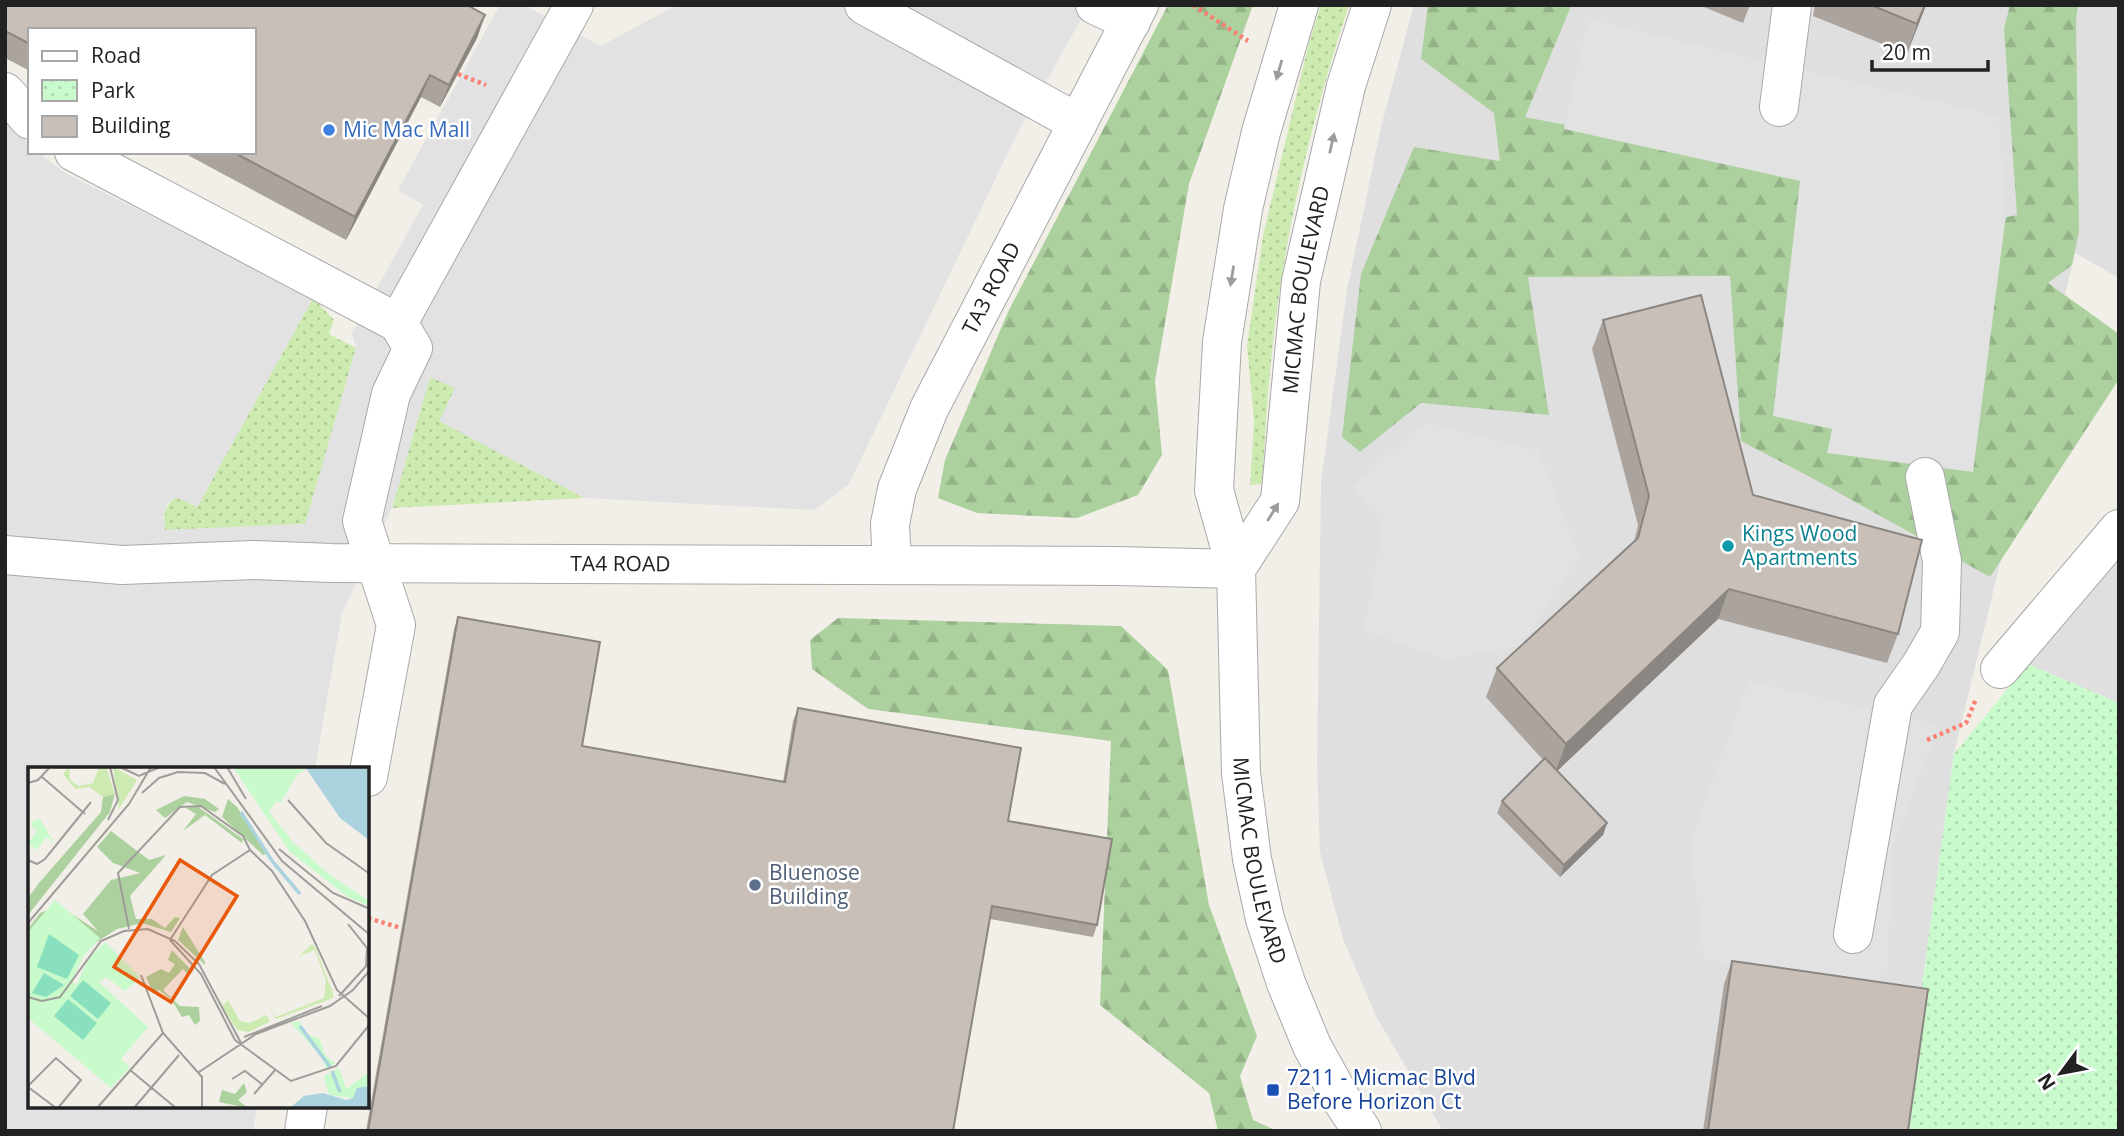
<svg xmlns="http://www.w3.org/2000/svg" width="2124" height="1136" viewBox="0 0 2124 1136" font-family="'Open Sans',sans-serif">
  <style>
    .residential { fill: #e0dfdf }
    .grass { fill: url(#grass-dots) }
    .forest { fill: url(#forest-firs) }
    .park { fill: url(#park-dots) }
    .parking { fill: #e2e2e2 }
    .lines { fill: none; stroke-linecap: round; stroke-linejoin: round }
    .minor-casing { stroke: #a9a9a9; stroke-width: 40 }
    .path { stroke: #fa8072; stroke-width: 4.5; stroke-dasharray: 3.5 3.5; stroke-linecap: butt }
    .minor { stroke: #fff; stroke-width: 38 }
    .wall { fill: #aba49e }
    .shaded-wall { fill: #8b8681 }
    .building { fill: #c7bfb8; stroke: #8b8681; stroke-width: 2 }
    .oneway { fill: #9c9c9c }
    .shop-dot { fill: #3f7fe0; stroke: #fff; stroke-width: 2.5 }
    .culture-dot { fill: #0f9aa8; stroke: #fff; stroke-width: 2.5 }
    .service-dot { fill: #5c6f8a; stroke: #fff; stroke-width: 2.5 }
    .transit-dot { fill: #1a4fb4; stroke: #fff; stroke-width: 2.5 }
    .labels { text-anchor: middle; stroke-width: 5; stroke-linejoin: round; paint-order: stroke }
    .shop-label { font-size: 21px; fill: #366cbe; stroke: #fff; text-anchor: start }
    .street-label { font-size: 21px; fill: #222; stroke: #fff }
    .culture-label { font-size: 21px; fill: #0d838f; stroke: #fff; text-anchor: start }
    .service-label { font-size: 21px; fill: #4e5e75; stroke: #fff; text-anchor: start }
    .transit-label { font-size: 21px; fill: #164399; stroke: #fff; text-anchor: start }
    .inset-river { fill: none; stroke: #aad3df; stroke-width: 3.5 }
    .inset-road { fill: none; stroke: #9f9d99; stroke-width: 2 }
    .view { fill: #e8590c; fill-opacity: 0.15; stroke: #e8590c; stroke-width: 3.5 }
    .inset-edge { fill: none; stroke: #222; stroke-width: 3.5 }
  </style>
  <defs>
    <pattern id="grass-dots" width="8" height="8" patternUnits="userSpaceOnUse" patternTransform="scale(1.75)"><rect width="8" height="8" fill="#cdebb0"/><path d="M2 2h.1M6 6h.1" fill="none" stroke="#b0c997" stroke-width="1.8" stroke-linecap="round"/></pattern>
    <pattern id="forest-firs" width="22" height="20" patternUnits="userSpaceOnUse" patternTransform="scale(1.75)"><rect width="22" height="20" fill="#add19e"/><path d="M5 1l3.5 6h-7zM16 11l3.5 6h-7z" fill="#95b388"/></pattern>
    <pattern id="park-dots" width="8" height="8" patternUnits="userSpaceOnUse" patternTransform="scale(1.75)"><rect width="8" height="8" fill="#c8facc"/><path d="M2 2h.1M6 6h.1" fill="none" stroke="#acd6af" stroke-width="1.8" stroke-linecap="round"/></pattern>
  </defs>
  <rect width="100%" height="100%" fill="#f2efe9"/>
  <!-- residential -->
  <path class="residential" d="M1414 5H2119V278L2075 253 1954 754 1902 1131H1443L1376 1016 1343 939 1320 852 1317 766 1321 482 1347 290 1381 127Z
    M2119 555V703L2028 664Z"/>
  <!-- grass -->
  <path class="grass" d="M1321 5H1349C1312 117 1284 234 1272 352 1267 396 1265 440 1262 484L1250 485 1254 422 1247 346 1263 236 1308 46Z
    M313 298 334 320 329 334 356 348 306 524 165 530C163 515 164 506 176 497L197 507Z
    M430 376 455 388 440 421 585 498 392 508Z"/>
  <!-- forest -->
  <path class="forest" d="M1168 5H1253L1189 184 1155 381 1162 455 1138 495 1077 518 977 513 938 498 945 460 1008 312Z
    M1428 5 1571 6 1525 117 1722 156 1957 227 2017 215 2004 29 2010 5H2078L2076 20 2079 232 2072 265 2048 283 2119 334V379L1990 577 1814 479 1741 441 1730 276 1528 277 1549 415 1421 403 1360 452 1342 437 1361 274 1414 147 1500 161 1494 113 1421 59Z
    M838 618 1121 626 1168 670 1209 905 1257 1036 1240 1076 1253 1120 1277 1131H1218L1209 1093 1100 1005 1111 741 868 709 812 669 810 640Z"/>
  <!-- park -->
  <path class="park" d="M2028 664 2119 703V1131H1902L1954 754Z"/>
  <!-- parking -->
  <path class="parking" d="M500 5H524L601 46 677 5H1089L1019 130 849 484 814 510 585 498 439 421 455 388 430 377 392 508 342 613 315 768H30V1106H257L253 1131H5V121L30 145V152H37L67 174 313 298 197 507 176 497 168 503 163 516 165 530 305 524 356 348 352 333 423 205 398 190Z
    M1588 19 1998 116 2006 215 1973 472 1827 453 1832 429 1773 416 1800 181 1564 129Z
    M1425 422 1539 451 1579 557 1521 646 1446 659 1364 631 1383 524 1352 488Z
    M1749 681 1939 725 1893 846 1887 974 1869 987 1704 959 1690 842Z"/>
  <g class="lines">
    <!-- minor casing -->
    <g class="minor-casing">
      <g id="minor">
        <path d="M864 5 1078 123"/>
        <path d="M1095 5 1131 22"/>
        <path id="s1" d="M1299 5 1261 132 1243 209 1222 342 1214 490 1236 569 1241 773 1252 859 1265 919 1286 983 1312 1046 1343 1102 1362 1131"/>
        <path d="M5 92 30 120"/>
        <path d="M1779 107 1792 5"/>
        <path d="M74 152 398 323 413 348 391 394 362 521 396 625 368 777"/>
        <path d="M398 323 574 5"/>
        <path id="s2" d="M5 555 122 565 254 560 332 563 1118 566 1236 569"/>
        <path id="s3" d="M892 565 890 524 897 489 929 409 1139 5"/>
        <path id="s4" d="M1236 569 1280 501 1301 281 1346 86 1372 5"/>
        <path d="M2000 669 2119 529"/>
        <path d="M1853 934 1893 705 1921 665 1940 632 1942 561 1925 477"/>
        <path d="M304 1131 308 1106"/>
      </g>
    </g>
    <!-- path -->
    <path class="path" d="M1193 5 1248 41
      M458 74 486 85
      M1927 740 1966 723 1976 699
      M368 918 401 928"/>
    <!-- minor -->
    <use href="#minor" class="minor"/>
  </g>
  <!-- wall -->
  <path class="wall" d="M5 5H470L469 7 485 15 477 38 440 107 421 97 346 240 182 152H254L30 30V71L5 58Z
    M1699 5H1750L1743 23Z
    M1815 5H1926L1907 54 1813 16Z
    M1603 320 1753 495 1898 634 1887 663 1718 619 1557 771 1607 823 1603 835 1560 877 1497 813 1502 801 1543 760 1486 697 1497 668 1634 542 1638 525 1592 349Z
    M458 617 582 746 783 782 793 721 798 708 1008 821 1097 925 1093 937 990 919 953 1131H366L454 629Z
    M1732 961 1908 1131H1703L1724 984Z"/>
  <!-- shaded-wall -->
  <path class="shaded-wall" d="M1925 5H1926L1907 54 1917 24Z
    M485 15 477 38 440 107 449 85Z
    M430 75 421 97 346 240 355 217Z
    M1729 589 1718 619 1555 773 1566 744Z
    M1607 823 1603 835 1560 877 1564 865Z"/>
  <!-- building -->
  <path class="building" d="M5 5H467L485 15 449 85 430 75 355 217 233 152H254V30H30V44L5 31Z
    M1871 5H1925L1917 24Z
    M1701 295 1753 495 1922 540 1898 634 1729 589 1566 744 1497 668 1638 538 1649 496 1603 320Z
    M458 617 600 642 582 746 785 782 798 708 1021 748 1008 821 1112 839 1097 925 992 906 953 1131H368Z
    M1545 758 1607 823 1564 865 1502 801Z
    M1732 961 1928 989 1908 1131H1708Z"/>
  <!-- one-way arrows -->
  <defs><path id="oneway-solid" d="M-6-.8H1V-3.2L6.5 0L1 3.2V.8H-6Z" transform="scale(1.75)"/></defs>
  <g class="oneway">
    <use href="#oneway-solid" transform="translate(1279 70) rotate(106)"/>
    <use href="#oneway-solid" transform="translate(1332 143) rotate(-77)"/>
    <use href="#oneway-solid" transform="translate(1232 276) rotate(99)"/>
    <use href="#oneway-solid" transform="translate(1273 512) rotate(-58)"/>
  </g>
  <!-- markers -->
  <circle class="shop-dot" cx="329" cy="130" r="7"/>
  <circle class="culture-dot" cx="1728" cy="546" r="7"/>
  <circle class="service-dot" cx="755" cy="885" r="7"/>
  <rect class="transit-dot" x="1266" y="1083" width="14" height="14" rx="3.5"/>
  <g class="labels">
    <!-- shop labels -->
    <g class="shop-label">
      <text x="343" y="137">Mic Mac Mall</text>
    </g>
    <!-- street labels -->
    <g class="street-label">
      <text dy="7" stroke="none"><textPath href="#s3" startOffset="299">TA3 ROAD</textPath></text>
      <text dy="7" stroke="none"><textPath href="#s4" startOffset="294">MICMAC BOULEVARD</textPath></text>
      <text dy="7" stroke="none"><textPath href="#s2" startOffset="616">TA4 ROAD</textPath></text>
      <text dy="7" stroke="none"><textPath href="#s1" startOffset="870">MICMAC BOULEVARD</textPath></text>
    </g>
    <!-- culture labels -->
    <g class="culture-label">
      <text x="1742" y="541">Kings Wood<tspan x="1742" dy="24">Apartments</tspan></text>
    </g>
    <!-- service labels -->
    <g class="service-label">
      <text x="769" y="880">Bluenose<tspan x="769" dy="24">Building</tspan></text>
    </g>
    <!-- transit labels -->
    <g class="transit-label">
      <text x="1287" y="1085">7211 - Micmac Blvd<tspan x="1287" dy="24">Before Horizon Ct</tspan></text>
    </g>
  </g>
  <!-- overview -->
  <g transform="translate(28 767)">
    <rect width="341" height="341" fill="#f2efe9"/>
    <path d="M41 0 42 13 51 19 65 16 71 0H78L87 27 75 30 61 20 47 22 35 7ZM85 0 109 13 91 42ZM284 177 287 180 305 226V231L248 252 240 235 248 250 296 231 298 214 287 183 271 189ZM200 233 212 254 222 256 238 248 235 241 242 255 221 265 209 263 194 239Z" fill="#cdebb0"/>
    <path d="M87 27 82 45 0 148V131L11 116 73 45 75 30ZM156 29 177 32 191 42 187 45 159 35 137 51 128 43ZM200 32 209 40 240 86 235 88 194 50ZM169 39 215 72 214 76 177 48 155 64 168 47 158 41ZM83 64 121 93 138 88 102 129 108 152H124L137 161 147 150 152 151 143 165 114 156 89 162 61 180 0 195V162L12 146 31 139 70 164 55 147 83 113 112 106 85 96 69 80ZM155 160 177 195V198L150 173ZM144 183 165 205 160 207 155 202 135 223 152 239 171 240 172 254 167 258 161 248 154 250 143 232 131 223 125 225 118 210 133 202 141 206 147 197 140 193ZM216 316 219 325 210 333 220 341 191 335 194 323 207 327Z" fill="#add19e"/>
    <path d="M205 0 279 2 269 8 253 35H248L241 45 265 75 302 108 341 134V139L320 130 262 85ZM9 52 13 54 27 77 19 70 8 83 0 76 9 64 2 57ZM27 133 72 171 56 188 44 214 48 218 62 190 77 175 112 210 97 224 78 210 71 215 120 260 93 292 102 300 83 321 0 251V165ZM271 254 279 267 292 272 297 288 307 296 303 299 298 302 295 292 263 256ZM311 301 318 322 341 305V319L335 324 329 321 325 331 302 328V333L296 309Z" fill="#c8facc"/>
    <path d="M21 167 51 188 39 212 9 200ZM16 206 36 218 18 230 4 226ZM55 213 83 236 70 252 42 229ZM40 232 69 256 55 273 26 249Z" fill="#88e0be"/>
    <path d="M277 0H341V80V73L312 51ZM341 319V341H262L276 329 295 326 318 333 325 331 329 321Z" fill="#aad3df"/>
    <path class="inset-river" d="M213 45 244 94 272 127M272 259 302 300M304 304 312 325"/>
    <path class="inset-road" d="M92 0 111 9 132 0M186 0 254 94 342 168M199 0 218 32M14 10 57 47M0 16 10 13 22 0M114 26 131 11 150 5 177 6 197 17M260 33 298 76 342 107M80 53 90 33 82 0M251 82 305 126 342 142M222 83 244 104 277 154 309 223 342 252M0 93 9 97 17 92 63 35M0 156 101 37 123 0M320 157 339 181 338 199M101 162 90 106 152 40 173 39 215 69 222 83M142 173 173 207 207 273 263 314 308 299 342 257M142 173 184 108 222 83M113 208 135 266 174 310V341M311 229 340 197M0 230 14 234 32 230 73 174 96 164 120 162 147 174 171 197 213 276M216 270 294 239M102 303 148 341M171 305 228 267 302 239 325 223 342 203M204 312 217 304 235 318M0 319 28 291 53 313 30 341M0 320 28 341M226 327 248 302M69 341 135 266M106 341 151 288"/>
    <path class="view" d="M152 93 209 129 143 235 86 200Z"/>
    <rect width="341" height="341" class="inset-edge"/>
  </g>
  <!-- border -->
  <rect width="2124" height="1136" fill="none" stroke="#222222" stroke-width="14"/>
  <!-- legend -->
  <rect x="28" y="28" width="228" height="126" fill="#ffffff" stroke="#a7a7a7" stroke-width="2"/>
  <rect x="42" y="51" width="35" height="10" fill="#ffffff" stroke="#a7a7a7" stroke-width="2"/>
  <text x="91" y="63" font-size="21" fill="#222222">Road</text>
  <rect x="42" y="80" width="35" height="21" fill="url(#park-dots)" stroke="#a7a7a7" stroke-width="2"/>
  <text x="91" y="98" font-size="21" fill="#222222">Park</text>
  <rect x="42" y="116" width="35" height="21" fill="#c7bfb8" stroke="#a7a7a7" stroke-width="2"/>
  <text x="91" y="133" font-size="21" fill="#222222">Building</text>
  <!-- north arrow -->
  <g transform="translate(2061 1073) rotate(238)" stroke="#ffffff" stroke-width="5" paint-order="stroke">
  <path d="M0-5L12 26L0 18L-12 26Z" fill="#222222"/>
  <text y="-10" font-size="19" font-weight="bold" text-anchor="middle" fill="#222222">N</text>
  </g>
  <!-- scale -->
  <path d="M1872 60v10h116v-10" fill="none" stroke="#222222" stroke-width="3.5"/>
  <text x="1882" y="60" font-size="21" fill="#222222" stroke="#ffffff" stroke-width="5" paint-order="stroke">20 m</text>
</svg>
